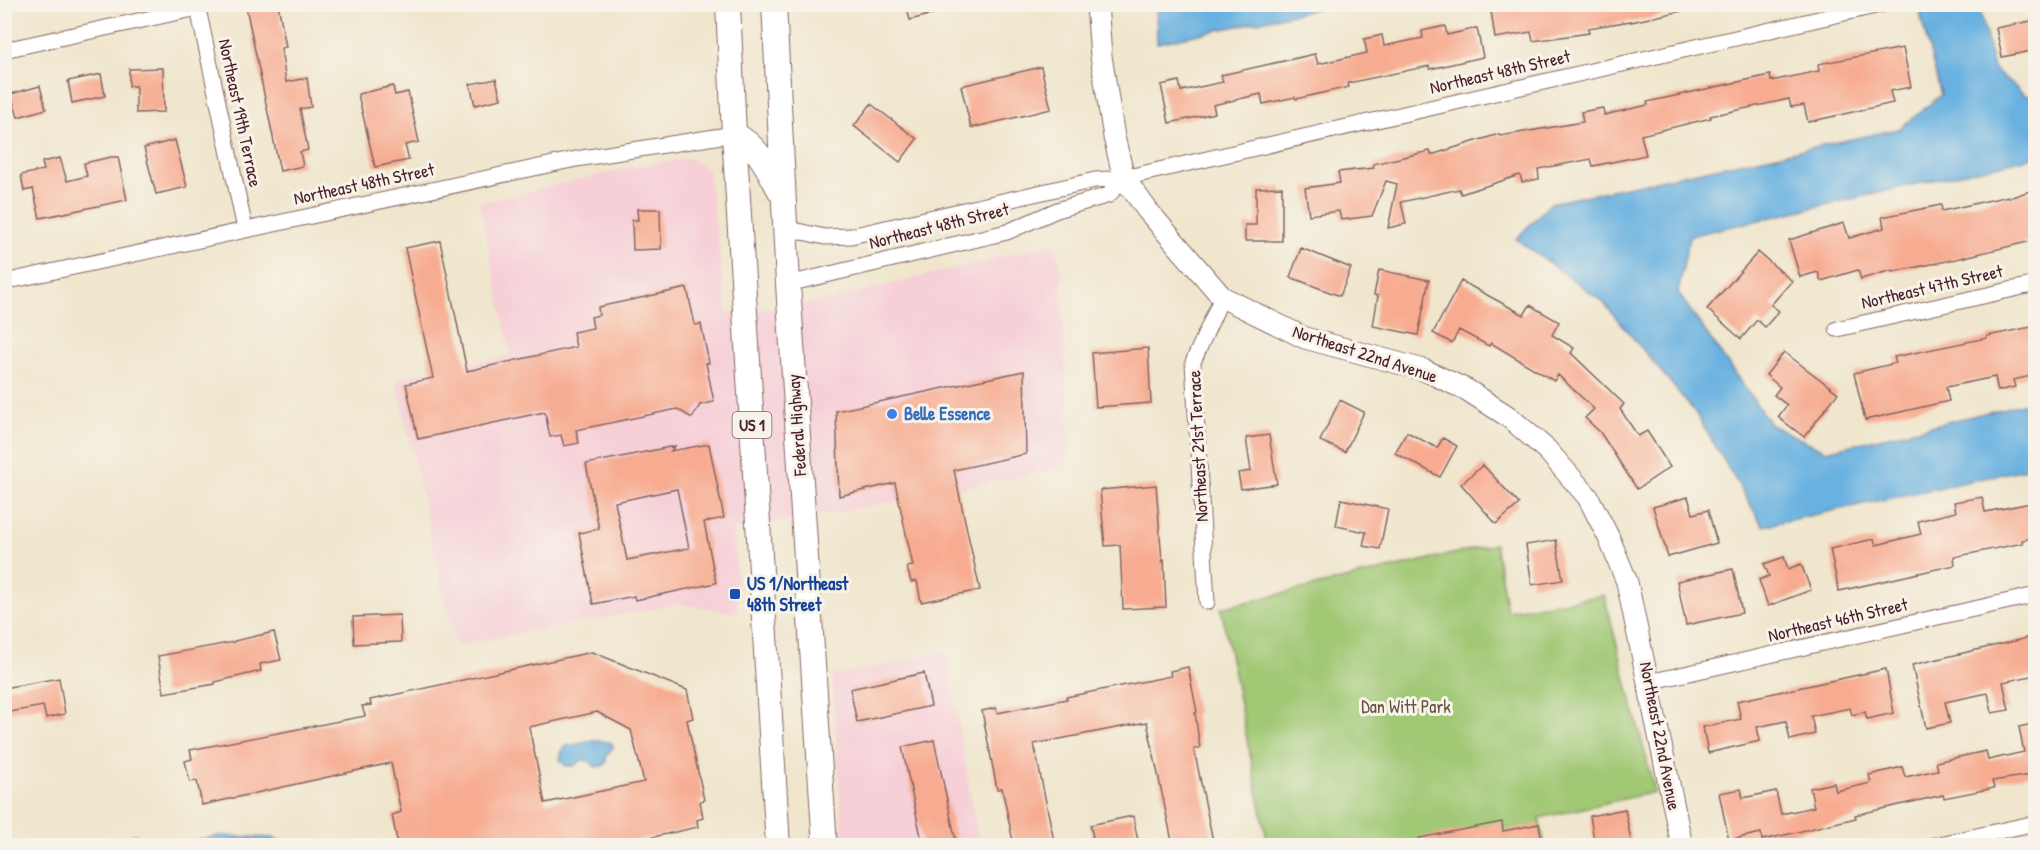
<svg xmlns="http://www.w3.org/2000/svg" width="2040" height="850" viewBox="0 0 2040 850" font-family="'Patrick Hand',sans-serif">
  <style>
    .built { fill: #f6cfd7 }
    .green { fill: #a0c874; stroke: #757450; stroke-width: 1.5 }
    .water { fill: #68b1e0; stroke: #596886; stroke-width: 1.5 }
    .building { fill: #f7ac91; fill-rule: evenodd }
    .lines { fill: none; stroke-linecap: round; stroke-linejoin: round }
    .street-casing { stroke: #846564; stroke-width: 17 }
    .secondary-casing { stroke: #846564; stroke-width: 23 }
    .primary-casing { stroke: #846564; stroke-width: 26 }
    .street { stroke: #fff; stroke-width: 15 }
    .secondary { stroke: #fff; stroke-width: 21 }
    .primary { stroke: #fff; stroke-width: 24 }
    .shop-dot { fill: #3f7fe0; stroke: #f7f3e8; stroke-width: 2 }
    .transit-dot { fill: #1a4fb4; stroke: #f7f3e8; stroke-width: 2 }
    .labels { text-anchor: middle; stroke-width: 6; stroke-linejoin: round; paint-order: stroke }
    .shield { fill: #f7f3e8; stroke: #7e5f64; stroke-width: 1.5 }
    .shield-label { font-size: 16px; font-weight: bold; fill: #4a1f2b }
    .street-label { font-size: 18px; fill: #4a1f2b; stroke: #f7f3e8 }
    .shop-label { font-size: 18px; font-weight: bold; fill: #366cbe; stroke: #f7f3e8; text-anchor: start }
    .transit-label { font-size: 18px; font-weight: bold; fill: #164399; stroke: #f7f3e8; text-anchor: start }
    .park-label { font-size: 18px; fill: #645241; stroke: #f7f3e8 }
  </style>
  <rect width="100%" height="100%" fill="#f7f3e8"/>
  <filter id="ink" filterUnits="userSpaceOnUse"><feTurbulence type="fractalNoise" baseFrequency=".0167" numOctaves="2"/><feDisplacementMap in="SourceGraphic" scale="12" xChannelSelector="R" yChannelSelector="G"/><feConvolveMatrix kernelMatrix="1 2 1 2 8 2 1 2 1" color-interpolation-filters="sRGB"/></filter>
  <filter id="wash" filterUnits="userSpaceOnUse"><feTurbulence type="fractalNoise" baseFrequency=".008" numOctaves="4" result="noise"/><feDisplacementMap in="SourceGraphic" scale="24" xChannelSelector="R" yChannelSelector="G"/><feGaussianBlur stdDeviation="1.35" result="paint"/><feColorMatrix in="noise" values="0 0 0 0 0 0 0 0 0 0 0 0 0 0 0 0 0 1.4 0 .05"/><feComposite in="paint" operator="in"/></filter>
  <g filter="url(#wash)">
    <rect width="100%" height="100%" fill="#f0e6cd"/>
    <!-- built -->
    <path class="built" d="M689 158 708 168 727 313 827 300 1056 243 1061 268 1070 449 1063 468 822 515 734 530 738 613 678 604 455 646 396 379 511 355 479 203 633 167Z
      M946 651 979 845H843L832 676Z"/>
    <!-- green -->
    <path class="green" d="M1495 544 1507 611 1604 595 1655 792 1539 818 1545 845H1268L1221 608Z
      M136 835 138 845H87Z"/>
    <!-- water -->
    <path class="water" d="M1156 4H1336V5L1157 43Z
      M1918 5H1979L1994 69 2026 96 2035 94V157L1689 236 1678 293 1771 425 1826 451 2035 401V467L1763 526 1695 412 1603 302 1516 239 1551 203 1899 129 1941 95Z
      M585 741C591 741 607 740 612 743L613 747 606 757V763L603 766 595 767 590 761 582 760 574 766H566L560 760 562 749C569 741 577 748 585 741Z
      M220 836 274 838 288 845H169Z"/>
    <g id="blocks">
      <!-- building -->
      <path class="building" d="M260 4H278L286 47 281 48 286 82 307 78 311 107 300 109 308 150 300 152 303 166 280 171 246 7Z
        M906 4H950L951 9 910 20Z
        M1490 4H1526V7L1541 4H1681L1682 11 1631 22V21L1588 28 1589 33 1533 41 1531 32 1495 38Z
        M2036 20V50L2002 57 1996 28Z
        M1445 26 1447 35 1477 28 1483 57 1430 69 1429 66 1348 83 1349 87 1296 99 1295 97 1263 104 1261 94 1213 105 1215 113 1169 123 1161 85 1179 81 1181 91 1223 82 1221 75 1315 54 1318 64 1367 53 1364 39 1382 35 1384 46 1423 38 1422 31Z
        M1903 48 1911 87 1890 91 1893 103 1808 122 1804 105 1791 107 1789 99 1710 116 1711 118 1641 135 1646 155 1593 166 1591 159 1538 169 1539 179 1522 182 1520 175 1461 194 1459 189 1401 202 1406 224 1388 228 1397 184 1386 181 1372 216 1341 220 1339 211 1309 215 1305 188 1340 183 1338 172 1374 168 1373 164 1430 151 1431 155 1499 134 1500 136 1583 122 1581 112 1603 108 1604 115 1648 105 1647 102 1770 75 1771 81 1819 71 1818 64Z
        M1041 67 1051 109 971 128 961 86Z
        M163 68 164 112 136 113V86H129V69Z
        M101 74 105 96 72 103 68 81Z
        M496 79 501 99 475 105 470 84Z
        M40 86 46 109 18 117 11 94Z
        M393 86 395 95 408 92 419 142 405 145 409 160 375 167 358 94Z
        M871 104 917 139 900 162 854 126Z
        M175 140 187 187 156 194 144 148Z
        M111 157H118L127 200 40 218 33 189 24 191 21 175 44 170 42 162 60 158 67 181 87 176 84 163Z
        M1282 187V241H1245V225H1256V188Z
        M2036 189V240L1952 260 1892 272V270L1861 279 1858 270 1821 281 1818 272 1800 277 1789 240 1844 223 1849 238 1884 228 1882 217 1941 205 1942 211 2008 196 2009 198Z
        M637 209H660L661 249 633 250 632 220H638Z
        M440 241 467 371 576 347 573 332 593 328 591 317 599 315 598 307 687 288 695 325 701 324 709 363H706L714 402 700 405 692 418 677 409 576 430 579 443 564 446 561 435 550 437 545 412 418 439 406 384 433 378 405 248Z
        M1301 248 1351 268 1340 296 1290 277Z
        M1758 252 1792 281 1771 305 1779 311 1765 327 1757 320 1741 339 1707 309Z
        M1379 270 1429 280 1418 335 1373 326 1378 296 1374 295Z
        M1461 281 1524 315 1530 305 1559 322 1552 335 1574 348 1571 353 1624 404 1620 409 1638 436 1647 431 1670 467 1637 489 1600 432 1585 418 1594 409 1558 375 1554 381 1491 343 1489 346 1459 330 1452 343 1433 333Z
        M2036 326V375L2013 380 2015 387 1998 391 1995 377 1946 387 1949 401 1865 420 1854 373 1896 363 1894 357 1987 338V336Z
        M1148 348 1151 403 1096 407 1092 353Z
        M1784 352 1838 393 1804 437 1778 417 1787 405 1774 395 1780 387 1766 375Z
        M1024 371 1026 454 954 470 980 590 921 602 917 581 911 582 907 567 913 566 895 483 839 496 836 411Z
        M1340 400 1364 412 1345 452 1320 441Z
        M1407 432 1437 448 1443 438 1457 446 1440 477 1395 453Z
        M1269 435 1277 484 1241 489 1238 473 1251 471 1246 438Z
        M709 444 724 518 704 522 716 583 635 600 634 596 593 604 579 533 599 529 586 464 675 446 671 451ZM677 489 689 548 627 560 615 502Z
        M1483 465 1519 504 1496 524 1461 484Z
        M1156 485 1162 561 1164 560 1166 607 1123 609 1120 545 1105 546 1100 490Z
        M1688 497 1693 514 1708 510 1717 543 1668 557 1653 507Z
        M1982 497 1985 512 2036 502V537L2022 540 2023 543 1954 557 1955 565 1839 591 1830 549 1874 539 1876 545 1921 534 1918 521 1956 512 1954 502Z
        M1341 499 1388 509 1380 549 1363 546 1366 532 1336 526Z
        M1556 540 1563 580 1532 585 1526 545Z
        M1784 557 1788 569 1801 564 1811 590 1768 606 1759 580 1769 576 1764 564Z
        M1733 569 1742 613 1686 625 1677 581Z
        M400 615 401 642 354 644 353 617Z
        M274 632 281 660 260 664 261 671 215 682V684L164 693 158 656 234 642V641Z
        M2036 636V675L2003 682 2009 710 1992 713 1988 693 1945 702 1950 723 1926 728 1912 665Z
        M592 652 687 690 693 718 687 720 704 800 700 801 703 818 697 820 698 827 613 846H398L392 815 401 812 391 763 202 805 197 781 190 782 185 761 192 759 190 750 365 716 362 706 371 705 370 700ZM597 712 631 730 644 782 545 803 529 727Z
        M1188 667 1197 712 1195 713 1200 748 1194 749 1214 846H1173L1147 722 1034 744 1055 846H1014L1002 788 997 789 982 711 996 708 997 713 1067 699 1066 697 1171 676 1170 671Z
        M1886 669 1894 713 1867 719 1865 712 1852 715 1850 708 1811 716 1815 734 1790 740 1786 721 1757 727 1760 741 1708 753 1703 727 1741 719 1737 701Z
        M924 673 931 706 857 722 850 689Z
        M59 678 65 714 46 718 43 706 4 713V688Z
        M2036 723V774L1992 781 1994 788 1944 798 1943 795 1855 815 1856 818 1785 835 1762 840 1761 833 1729 840 1719 793 1741 789 1743 798 1776 791 1781 814 1814 807 1810 788 1834 783 1836 791 1871 783 1869 775 1902 767 1905 777 1938 770 1936 762 1986 751 1988 760 2024 752 2019 727Z
        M934 740 957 846H923L902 747Z
        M1625 809 1632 846H1595L1590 816Z
        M1133 816 1139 846H1095L1090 825Z
        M1502 822 1503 831 1539 824 1543 846H1420L1419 838Z"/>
    </g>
  </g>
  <g filter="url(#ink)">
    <use href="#blocks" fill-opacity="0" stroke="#846564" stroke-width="1.5"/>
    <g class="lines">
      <!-- street casing -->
      <g class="street-casing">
        <path id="street" d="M197 4 245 229
          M4 50 198 8
          M784 228 825 237 851 236 1095 180 1124 178 1884 4
          M4 282 576 159 734 134
          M788 284 1007 232 1057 210 1109 195 1124 178
          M1837 329 2036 284
          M1207 602 1193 362 1222 297
          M1649 682 2036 595
          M1931 846 2036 823"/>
      </g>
      <!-- secondary casing -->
      <g class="secondary-casing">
        <path id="secondary" d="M1097 4 1101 56 1114 137 1124 178 1148 211 1222 297 1305 338 1424 370 1467 390 1509 417 1547 450 1588 497 1609 538 1627 582 1682 846"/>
      </g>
      <!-- primary casing -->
      <g class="primary-casing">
        <path id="primary" d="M728 4 734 134 778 846
          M774 4 788 284 825 846
          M734 134C759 147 767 167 780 191"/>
      </g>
      <!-- street -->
      <use href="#street" class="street"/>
      <!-- secondary -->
      <use href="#secondary" class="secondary"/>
      <!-- primary -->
      <use href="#primary" class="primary"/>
    </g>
  </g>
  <!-- markers -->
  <circle class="shop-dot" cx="892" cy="414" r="6"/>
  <rect class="transit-dot" x="729" y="588" width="12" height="12" rx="3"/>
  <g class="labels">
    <!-- shield labels -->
    <rect class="shield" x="732.5" y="412" width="39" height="26" rx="4.5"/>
    <g class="shield-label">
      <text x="752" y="431">US 1</text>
    </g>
    <!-- street labels -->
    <g class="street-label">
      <text transform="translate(1500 72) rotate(-13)" y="6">Northeast 48th Street</text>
      <text transform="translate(240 113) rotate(78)" y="6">Northeast 19th Terrace</text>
      <text transform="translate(364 184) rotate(-12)" y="6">Northeast 48th Street</text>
      <text transform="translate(939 226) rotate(-14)" y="6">Northeast 48th Street</text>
      <text transform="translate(1932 287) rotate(-13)" y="6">Northeast 47th Street</text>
      <text transform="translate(1365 354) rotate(18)" y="6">Northeast 22nd Avenue</text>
      <text transform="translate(797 425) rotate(-94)" y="6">Federal Highway</text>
      <text transform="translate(1198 446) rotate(-93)" y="6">Northeast 21st Terrace</text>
      <text transform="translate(1838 620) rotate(-13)" y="6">Northeast 46th Street</text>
      <text transform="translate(1660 736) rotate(79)" y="6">Northeast 22nd Avenue</text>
    </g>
    <!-- shop labels -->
    <g class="shop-label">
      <text x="904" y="420">Belle Essence</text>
    </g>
    <!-- transit labels -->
    <g class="transit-label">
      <text x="747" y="590">US 1/Northeast<tspan x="747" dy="21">48th Street</tspan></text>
    </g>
    <!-- park labels -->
    <g class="park-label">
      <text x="1406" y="713">Dan Witt Park</text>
    </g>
  </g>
  <!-- margin -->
  <rect width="2040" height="850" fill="none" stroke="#f7f3e8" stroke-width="24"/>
</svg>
